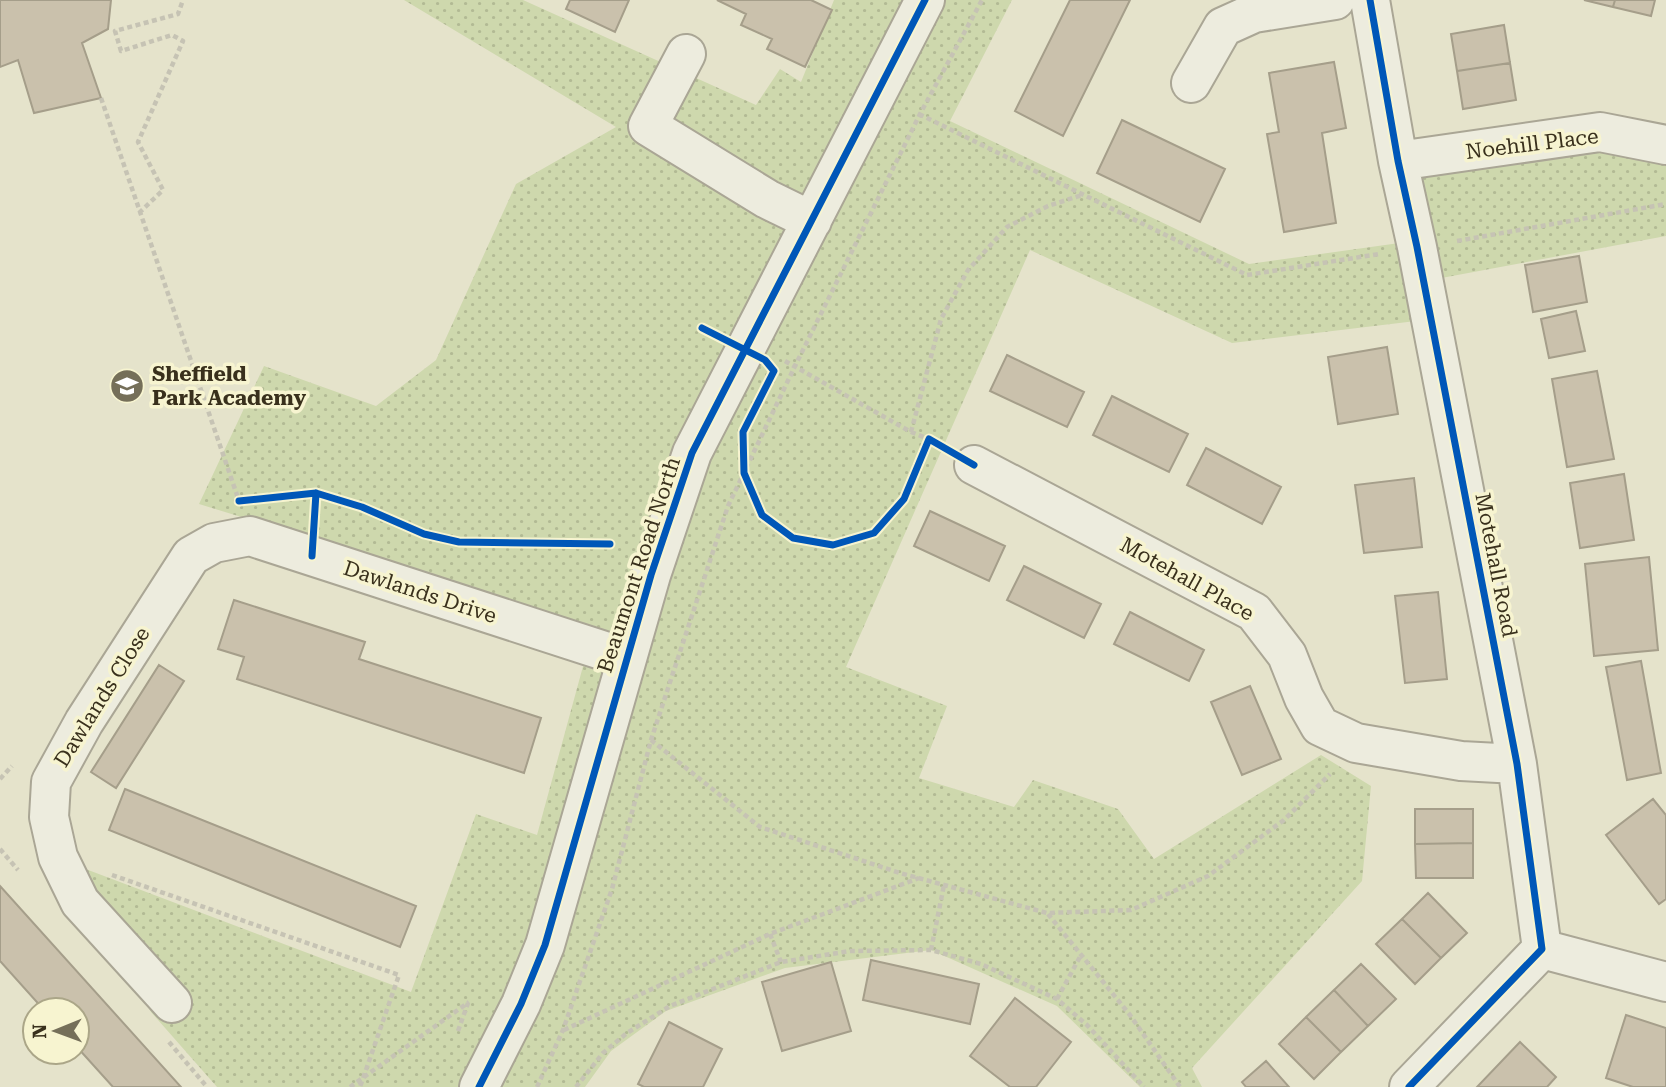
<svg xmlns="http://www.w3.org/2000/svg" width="1666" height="1087" viewBox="0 0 1666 1087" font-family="'Roboto Serif',serif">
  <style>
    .park { fill: url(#park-dots) }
    .building { fill: #cac1ac; stroke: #a59e8a; stroke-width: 2 }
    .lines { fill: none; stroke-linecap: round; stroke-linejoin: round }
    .minor-casing { stroke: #aaa695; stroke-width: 42 }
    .path { stroke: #c6c3b4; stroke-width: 4.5; stroke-dasharray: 5 3.5; stroke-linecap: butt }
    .minor { stroke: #edecde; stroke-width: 38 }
    .cycleway-casing { stroke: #f7f4d0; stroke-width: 11 }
    .cycleway { stroke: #0057b8; stroke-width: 7 }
    .labels { text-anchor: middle; stroke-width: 7; stroke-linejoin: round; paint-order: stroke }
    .street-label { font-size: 21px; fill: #39301c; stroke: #f7f4d0 }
    .poi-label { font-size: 21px; font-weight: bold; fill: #39301c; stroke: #f7f4d0; text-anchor: start }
  </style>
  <defs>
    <pattern id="park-dots" width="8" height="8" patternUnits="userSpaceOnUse" patternTransform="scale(1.75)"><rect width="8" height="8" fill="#ced8ad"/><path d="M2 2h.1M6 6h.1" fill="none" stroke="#b2ba94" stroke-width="1.8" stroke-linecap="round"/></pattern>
  </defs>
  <rect width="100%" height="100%" fill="#e5e3cb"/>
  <!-- park -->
  <path class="park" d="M404 0H523L756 105 780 69 801 82 834 0H1012L950 121 1249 264 1428 239 1414 165 1589 138 1666 148V236L1436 279 1441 318 1232 343 1030 250 846 667 947 706 919 778 1014 807 1033 780 1118 809 1154 859 1321 755 1371 786 1362 881 1192 1068 1202 1087H1140L1057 1006 931 950 785 968 666 1011 611 1051 585 1087H217L151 1012 75 865 411 992 476 814 537 835 594 626 199 504 264 366 376 406 436 360 516 184 616 127Z"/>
  <!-- building -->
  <path class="building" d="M0 0H111L108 29 82 43 101 98 34 113 18 60 0 67Z
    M570 0H629L615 32 566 9Z
    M717 0H811L832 10 805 67 767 49 772 39 741 25 746 14Z
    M1070 0H1130L1063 136 1015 111Z
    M1584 0H1615L1613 7Z
    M1615 0H1655L1651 16 1613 7Z
    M1504 25 1510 63 1457 71 1451 34Z
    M1334 62 1346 128 1322 133 1336 223 1284 232 1267 134 1279 132 1269 73Z
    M1510 63 1516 100 1463 109 1457 71Z
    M1122 120 1225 169 1200 222 1097 173Z
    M1579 256 1587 302 1533 312 1525 265Z
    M1576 311 1585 351 1549 358 1541 319Z
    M1387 347 1398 414 1338 424 1328 357Z
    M1007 355 1084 392 1067 427 990 391Z
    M1597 371 1614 459 1567 467 1552 379Z
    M1112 396 1188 434 1169 472 1093 435Z
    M1206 448 1281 487 1262 524 1187 485Z
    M1624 474 1634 540 1580 548 1570 483Z
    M1414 478 1422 547 1364 553 1355 485Z
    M930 511 1005 546 989 581 914 546Z
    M1649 557 1658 650 1594 656 1585 564Z
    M1024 566 1101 604 1084 638 1007 600Z
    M1438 592 1447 679 1405 683 1395 596Z
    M234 600 365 642 359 659 541 718 524 773 237 679 244 657 218 649Z
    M1130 612 1204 650 1189 681 1114 644Z
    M1641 661 1661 773 1627 780 1606 667Z
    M159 665 184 681 116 788 91 772Z
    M1250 686 1281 759 1242 775 1211 702Z
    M125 789 416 906 400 947 109 830Z
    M1653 799 1666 815V899L1659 904 1606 835Z
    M1415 809H1473V843L1415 844Z
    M1473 843V878H1416L1415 844Z
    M0 886 181 1087H113L77 1047V1010H44L0 961Z
    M1428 893 1467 933 1441 958 1402 919Z
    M1402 919 1441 958 1415 984 1376 944Z
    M871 960 979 984 970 1024 863 1000Z
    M831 962 851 1031 782 1051 762 982Z
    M1361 964 1396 999 1368 1026 1334 990Z
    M1334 990 1368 1026 1341 1052 1306 1017Z
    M1015 998 1071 1042 1036 1087H1010L970 1056Z
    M1626 1015 1666 1028V1087H1633L1606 1078Z
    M1306 1017 1341 1052 1314 1079 1279 1044Z
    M669 1022 722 1049 703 1087H644L638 1084Z
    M1520 1042 1556 1077 1547 1087H1477Z
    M1266 1061 1289 1087H1246L1242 1082Z"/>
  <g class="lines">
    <!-- minor casing -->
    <g class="minor-casing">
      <path id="minor" d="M1370 0 1398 161 1417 247 1517 764 1542 949 1409 1087
        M686 54 648 126 767 199 812 221
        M1191 83 1223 27 1254 13 1335 0
        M1398 161 1600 132 1666 145
        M974 465 1254 612 1287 655 1304 698 1320 726 1356 743 1461 761 1517 764
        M1542 949 1666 982
        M172 1003 80 902 58 857 49 817 51 782 84 722 191 556 214 543 250 536 626 658
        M479 1087 521 1004 545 945 651 575 692 453 925 0"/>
    </g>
    <!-- path -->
    <path class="path" d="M101 98 238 498
      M919 114 1247 275 1379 254
      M139 213 163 190 138 142 183 41 172 35 121 51 115 31 178 14 183 0
      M1457 241 1666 204
      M785 361 911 432 929 439
      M911 432 941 319 968 270 1007 227 1048 206 1082 195
      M651 740 760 827 900 873 1047 913 1131 910 1208 876 1284 820 1330 774
      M0 779 12 766
      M0 849 18 870
      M112 875 399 975 360 1087
      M1048 914 1130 1015 1180 1087
      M770 934 781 962
      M931 950 944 885
      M1057 999 1081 955
      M564 1030 770 934 919 878
      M458 1031 468 1003
      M169 1042 207 1087
      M350 1087 469 1002
      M537 1087 563 1030 612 889 651 740 728 506 795 366 920 114 982 0
      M576 1087 603 1053 627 1033 670 1006 781 962 850 951 931 950 981 964 1057 999 1087 1025 1144 1087"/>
    <!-- minor -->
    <use href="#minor" class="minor"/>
    <!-- cycleway casing -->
    <g class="cycleway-casing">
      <path id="cycleway" d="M1370 0 1398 161 1417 247 1517 764 1542 949 1409 1087
        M702 328 765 360 774 371 743 432 744 473 762 515 793 538 833 545 874 533 904 499 929 439 974 465
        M316 493 362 507 424 534 459 542 610 544
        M239 501 316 493 312 556
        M479 1087 521 1004 545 945 651 575 692 453 925 0"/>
    </g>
    <!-- cycleway -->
    <use href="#cycleway" class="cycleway"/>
  </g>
  <!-- icons -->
  <defs>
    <g id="school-disc" transform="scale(1.75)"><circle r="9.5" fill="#756f59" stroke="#f7f4d0"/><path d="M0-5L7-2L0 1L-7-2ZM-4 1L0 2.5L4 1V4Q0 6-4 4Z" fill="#fff"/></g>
  </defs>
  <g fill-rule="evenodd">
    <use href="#school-disc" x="127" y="386"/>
  </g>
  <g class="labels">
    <!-- street labels -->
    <g class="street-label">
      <text transform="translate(1532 144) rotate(-7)" y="7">Noehill Place</text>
      <text transform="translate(639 565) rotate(-72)" y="7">Beaumont Road North</text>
      <text transform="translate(1496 565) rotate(79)" y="7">Motehall Road</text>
      <text transform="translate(1187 579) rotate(29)" y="7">Motehall Place</text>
      <text transform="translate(420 592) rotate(18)" y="7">Dawlands Drive</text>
      <text transform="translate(102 697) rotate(-58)" y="7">Dawlands Close</text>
    </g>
    <!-- poi labels -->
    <g class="poi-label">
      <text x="152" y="381">Sheffield<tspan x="152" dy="24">Park Academy</tspan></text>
    </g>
  </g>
  <!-- north arrow -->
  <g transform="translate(56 1031) rotate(269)"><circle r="33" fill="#f7f4d0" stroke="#aba688" stroke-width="2"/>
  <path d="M0-5L12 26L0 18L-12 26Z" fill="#756f59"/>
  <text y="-10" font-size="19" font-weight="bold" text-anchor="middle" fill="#39301c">N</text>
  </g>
</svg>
